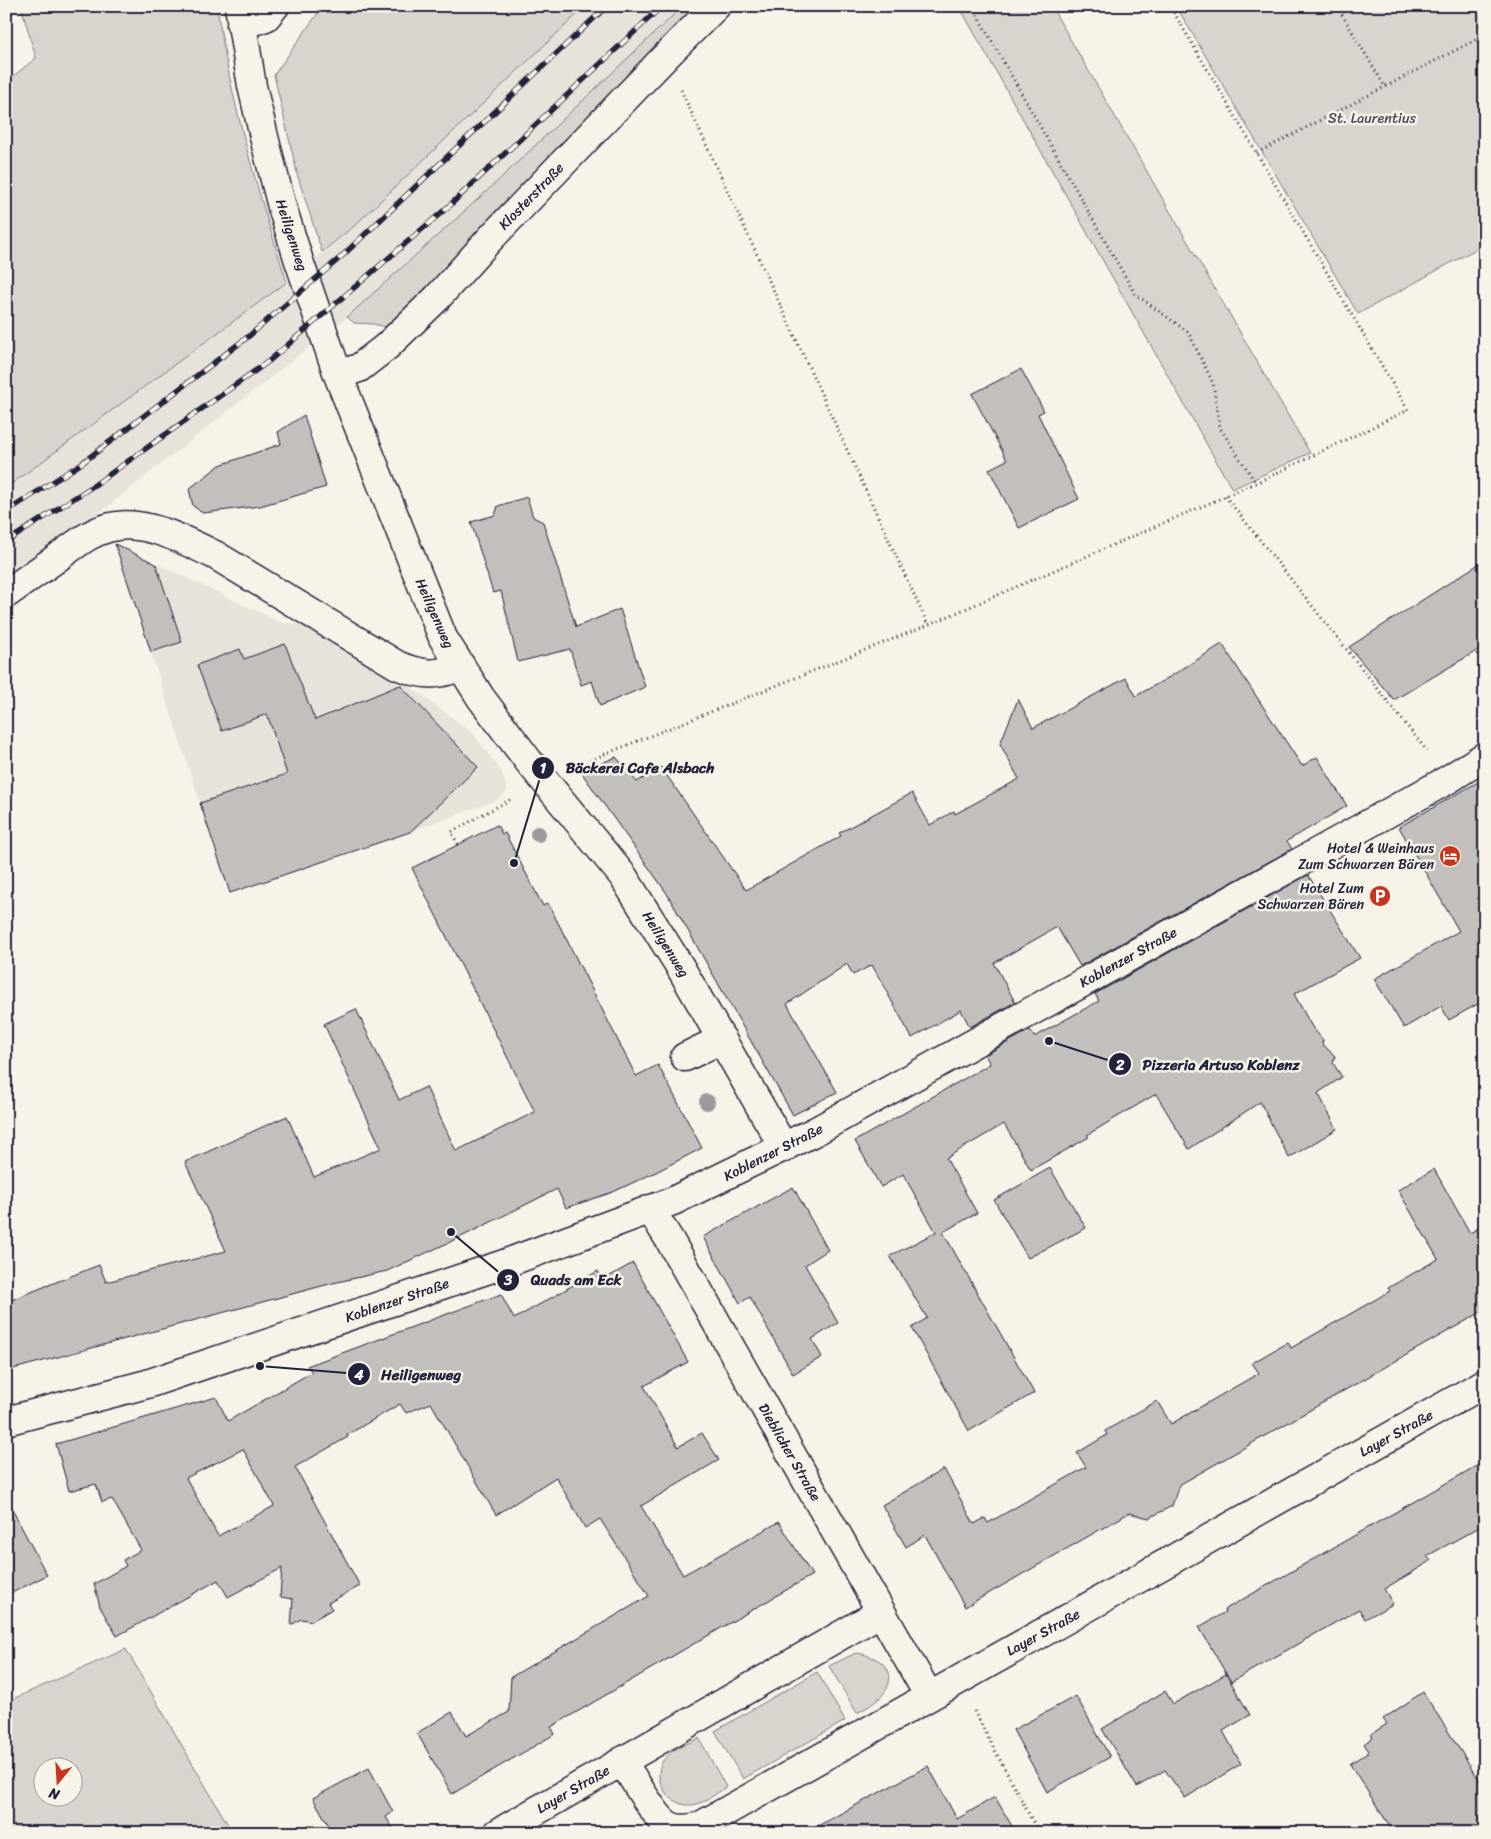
<svg xmlns="http://www.w3.org/2000/svg" width="1491" height="1839" viewBox="0 0 1491 1839" font-family="Sriracha,sans-serif">
  <style>
    .built { fill: #e7e3db }
    .green { fill: #d8d5cf; stroke: #7d7c85; fill-rule: evenodd }
    .building { fill: #c2bfbd; stroke: #22223b; fill-rule: evenodd }
    .lines { fill: none; stroke-linecap: round; stroke-linejoin: round }
    .minor-casing { stroke: #22223b; stroke-width: 31 }
    .path { stroke: #22223b; stroke-width: 3; stroke-dasharray: 1 4; stroke-linecap: butt }
    .minor { stroke: #f7f3e8; stroke-width: 28 }
    .rail-casing { stroke: #22223b; stroke-width: 5.5 }
    .rail { stroke: #f7f3e8; stroke-width: 4; stroke-dasharray: 11; stroke-linecap: butt }
    .tree { fill: #9b999d }
    .labels { text-anchor: middle; stroke-width: 5; stroke-linejoin: round; paint-order: stroke }
    .park-label { font-size: 14px; fill: #504f60; stroke: #f7f3e8 }
    .street-label { font-size: 14px; fill: #22223b; stroke: #f7f3e8 }
    .poi-label { font-size: 14px; fill: #22223b; stroke: #f7f3e8; text-anchor: end }
    .leader { fill: none; stroke: #22223b; stroke-width: 2 }
    .callout-dot { fill: #22223b; stroke: #f7f3e8; stroke-width: 2 }
    .mark-label { font-size: 15px; text-anchor: middle; font-weight: bold; fill: #fff }
    .callout-label { font-size: 15px; text-anchor: middle; font-weight: bold; fill: #22223b; stroke: #f7f3e8; stroke-width: 5; stroke-linejoin: round; paint-order: stroke }
  </style>
  <rect width="100%" height="100%" fill="#f7f3e8"/>
  <filter id="ink" filterUnits="userSpaceOnUse"><feTurbulence type="fractalNoise" baseFrequency=".02" numOctaves="2"/><feDisplacementMap in="SourceGraphic" scale="10" xChannelSelector="R" yChannelSelector="G"/><feConvolveMatrix kernelMatrix="1 2 1 2 8 2 1 2 1" color-interpolation-filters="sRGB"/></filter>
  <g filter="url(#ink)">
    <!-- built -->
    <path class="built" d="M586 6H683L487 191 347 317 92 519 6 576V488L287 282 354 226Z
      M115 544 282 623 319 626 398 678 473 733 501 771 508 791 497 800 359 850 230 893Z"/>
    <!-- green -->
    <path class="green" d="M21 6H217C230 100 258 192 287 282L6 488V82L36 58Z
      M323 6H586L354 226 322 252 298 177 274 75Z
      M683 6H703L391 328 373 324 354 323 347 317 487 191Z
      M959 6H1051L1310 453 1232 489Z
      M1176 6H1485V244L1358 314Z
      M126 1649 231 1830 227 1833H6V1702ZM42 1766H72V1796H42Z
      M856 1653C873 1655 898 1666 887 1688 881 1700 868 1707 857 1713L829 1666Z
      M817 1672 845 1721 743 1779 715 1731Z
      M699 1738 726 1787C715 1794 702 1806 688 1805 666 1804 649 1775 666 1757 674 1748 689 1743 699 1738Z"/>
    <!-- building -->
    <path class="building" d="M1021 369 1044 411 1038 414 1079 499 1019 528 989 469 1007 460 972 394Z
      M304 415 326 487 260 506 203 513 193 506 189 489 220 465 281 444 278 432Z
      M527 497 533 517 543 522 576 627 620 609 645 687 600 706 592 681 581 685 570 649 518 662 501 591 493 593 471 522 495 515 498 506Z
      M115 544 156 564 182 642 151 652Z
      M1485 560V646L1394 700 1349 647Z
      M285 644 315 720 400 685 478 767 410 832 230 893 200 803 287 774 267 714 222 731 197 665 240 649 244 659Z
      M1222 644 1302 766 1317 757 1347 806 1287 841 1292 849 1080 966 1057 927 994 963 1015 1002 970 1027 961 1010 912 1038 872 965 853 975 847 964 787 1004 837 1092 793 1115 666 892 581 772 616 757 637 782 661 767 746 890 841 836 839 833 912 793 930 825 954 811 955 814 1019 779 1000 744 1018 699 1033 728 1126 678 1136 696 1171 676Z
      M1485 778V1000L1449 1020 1441 1006 1404 1028 1374 979 1459 931 1399 827Z
      M497 825 502 834 505 833 543 906 548 903 636 1076 658 1065 702 1148 658 1171 613 1192 566 1208 557 1189 463 1236 387 1271 333 1283 6 1371V1302L99 1265 106 1282 226 1251 185 1162 287 1116 314 1177 381 1148 324 1024 356 1009 399 1100 426 1087 456 1151 535 1112 412 868Z
      M1308 875 1360 958 1294 994 1312 1027 1323 1040 1322 1044 1335 1056 1333 1063 1342 1077 1318 1093 1337 1129 1289 1158 1260 1102 1189 1149 1156 1094 1087 1135 1089 1137 1031 1170 1004 1124 946 1158 977 1213 943 1232 1034 1393 969 1431 912 1328 927 1318 890 1256 936 1232 903 1174 881 1187 855 1141 990 1064 985 1055 1030 1030 1034 1037 1099 1001 1095 994Z
      M1050 1168 1086 1228 1028 1258 994 1200Z
      M1434 1169 1470 1233 1485 1224V1310L1179 1485 1172 1506 1149 1518 1129 1513 965 1607 925 1535 906 1547 882 1505 944 1469 974 1524 985 1518 988 1523 1086 1467 1077 1453 1107 1435 1105 1431 1157 1401 1171 1424 1259 1373 1252 1363 1288 1342 1291 1348 1390 1291 1388 1288 1438 1259 1398 1190Z
      M793 1187 828 1250 805 1265 838 1323 812 1339 822 1357 793 1374 750 1297 740 1303 703 1237Z
      M633 1263 688 1362 644 1386 678 1447 702 1433 719 1460 641 1506 683 1575 779 1522 812 1575 551 1727 555 1734 452 1794 417 1733 452 1712 466 1736 509 1712 511 1677 649 1596 600 1519 585 1528 556 1477 496 1515 431 1403 406 1413 400 1404 347 1435 348 1437 295 1467 360 1586 328 1603 332 1609 312 1621 301 1619 291 1625 293 1599 280 1597 282 1568 228 1597 218 1580 117 1636 100 1607 94 1584 126 1566 123 1560 141 1550 112 1499 102 1502 96 1484 69 1491 56 1444 216 1397 228 1421 312 1372 307 1366 501 1294 514 1319 598 1271 603 1280ZM243 1449 274 1506 218 1536 186 1478Z
      M1485 1461V1524L1427 1556 1431 1561 1384 1589 1393 1604 1365 1619 1359 1609 1231 1682 1199 1627 1225 1612 1224 1610Z
      M6 1498 47 1575 6 1596Z
      M1226 1674 1250 1715 1223 1731 1241 1764 1185 1798 1165 1770 1137 1787 1102 1729 1165 1691 1173 1704Z
      M1423 1692 1485 1789V1833H1394L1350 1764 1369 1751 1364 1744 1373 1737 1371 1734 1387 1724 1383 1719Z
      M1076 1696 1110 1757 1047 1792 1013 1730Z
      M928 1766 957 1819 995 1797 1016 1833H805Z
      M369 1768 393 1812 386 1817 396 1833H333L313 1798Z"/>
    <g class="lines">
      <!-- minor casing -->
      <g class="minor-casing">
        <path id="minor" d="M239 6 252 86 265 141 282 207 299 261 338 375 443 638 481 698 530 763 623 876 679 965 784 1148
          M241 25 266 17 275 6
          M338 375 359 368 386 347 437 298 489 240 666 56 716 6
          M6 594C23 582 40 570 57 558 75 545 93 529 117 526 148 521 188 542 215 555L397 665C421 675 437 677 461 666
          M685 1057 722 1039
          M650 1209 669 1239 929 1696
          M6 1421 147 1384 501 1265 673 1201 816 1131 1449 779 1485 756
          M622 1761C633 1777 655 1819 670 1826 680 1831 690 1829 700 1826L1485 1383
          M498 1833 881 1612"/>
      </g>
      <!-- path -->
      <path class="path" d="M972 6 1135 294 1188 332 1213 383 1220 428 1256 483
        M1337 6 1385 87
        M681 90 928 625
        M1257 153 1485 35
        M1225 496 1427 751
        M577 767 605 754 928 625 1256 483 1408 410 1170 6
        M458 844 451 832 513 798
        M974 1711 1039 1833"/>
      <!-- minor -->
      <use href="#minor" class="minor"/>
      <!-- rail casing -->
      <g class="rail-casing">
        <path id="rail" d="M6 512 82 463 249 336 341 257 607 6
          M6 542 96 484 269 361 449 206 662 6"/>
      </g>
      <!-- rail -->
      <use href="#rail" class="rail"/>
    </g>
    <!-- trees -->
    <g class="tree">
      <circle cx="538" cy="834" r="8"/>
      <circle cx="707" cy="1102" r="8"/>
    </g>
  </g>
  <!-- icons -->
  <defs>
    <g id="hotel-disc" transform="scale(1.125)"><circle r="9.5" fill="#c8321e" stroke="#f7f3e8"/><path d="M-6-4.5h1.5V1H6V5H4.5V3h-9V5H-6ZM-4 0a1.8 1.8 0 1 1 3.6 0ZM.5 0V-2.5h3Q6-2.5 6 0Z" fill="#fff"/></g>
    <g id="parking-disc" transform="scale(1.125)"><circle r="9.5" fill="#c8321e" stroke="#f7f3e8"/><path d="M-3.5-5.5H1a3.5 3.5 0 0 1 0 7H-1V5.5H-3.5ZM-1-3.4V-.6H.8a1.4 1.4 0 0 0 0-2.8Z" fill="#fff"/></g>
  </defs>
  <g fill-rule="evenodd">
    <use href="#hotel-disc" x="1450" y="856"/>
    <use href="#parking-disc" x="1380" y="896"/>
  </g>
  <g class="labels">
    <!-- park labels -->
    <g class="park-label">
      <text x="1372" y="123">St. Laurentius</text>
    </g>
    <!-- street labels -->
    <g class="street-label">
      <text transform="translate(531 196) rotate(-46)" y="5">Klosterstraße</text>
      <text transform="translate(292 235) rotate(72)" y="5">Heiligenweg</text>
      <text transform="translate(435 613) rotate(66)" y="5">Heiligenweg</text>
      <text transform="translate(666 944) rotate(58)" y="5">Heiligenweg</text>
      <text transform="translate(1128 957) rotate(-29)" y="5">Koblenzer Straße</text>
      <text transform="translate(773 1152) rotate(-27)" y="5">Koblenzer Straße</text>
      <text transform="translate(397 1300) rotate(-19)" y="5">Koblenzer Straße</text>
      <text transform="translate(1396 1433) rotate(-29)" y="5">Layer Straße</text>
      <text transform="translate(790 1452) rotate(60)" y="5">Dieblicher Straße</text>
      <text transform="translate(1043 1632) rotate(-29)" y="5">Layer Straße</text>
      <text transform="translate(573 1789) rotate(-30)" y="5">Layer Straße</text>
    </g>
    <!-- poi labels -->
    <g class="poi-label">
      <text x="1434" y="853">Hotel &amp; Weinhaus<tspan x="1434" dy="16">Zum Schwarzen Bären</tspan></text>
      <text x="1364" y="893">Hotel Zum<tspan x="1364" dy="16">Schwarzen Bären</tspan></text>
    </g>
  </g>
  <!-- callouts -->
  <path class="leader" d="M514 863L543 768M1049 1041L1120 1064M451 1232L508 1280M260 1366L359 1374"/>
  <g class="callout-dot">
    <circle cx="514" cy="863" r="5"/>
    <circle cx="1049" cy="1041" r="5"/>
    <circle cx="451" cy="1232" r="5"/>
    <circle cx="260" cy="1366" r="5"/>
    <circle cx="543" cy="768" r="12"/>
    <circle cx="1120" cy="1064" r="12"/>
    <circle cx="508" cy="1280" r="12"/>
    <circle cx="359" cy="1374" r="12"/>
  </g>
  <g class="mark-label">
    <text x="543" y="773">1</text>
    <text x="1120" y="1070">2</text>
    <text x="508" y="1285">3</text>
    <text x="359" y="1380">4</text>
  </g>
  <g class="callout-label">
    <text x="640" y="773">Bäckerei Cafe Alsbach</text>
    <text x="1221" y="1070">Pizzeria Artuso Koblenz</text>
    <text x="576" y="1285">Quads am Eck</text>
    <text x="421" y="1380">Heiligenweg</text>
  </g>
  <!-- margin -->
  <rect width="1491" height="1839" fill="none" stroke="#f7f3e8" stroke-width="25"/>
  <rect x="12" y="12" width="1466" height="1814" fill="none" stroke="#22223b" stroke-width="2" filter="url(#ink)"/>
  <!-- north arrow -->
  <g transform="translate(58 1782) rotate(198)"><circle r="24" fill="#f7f3e8" stroke="#a29fa3"/>
  <path d="M0-4L9 19L0 12L-9 19Z" fill="#c8321e"/>
  <text y="-8" font-size="14" font-weight="bold" text-anchor="middle" fill="#22223b">N</text>
  </g>
</svg>
